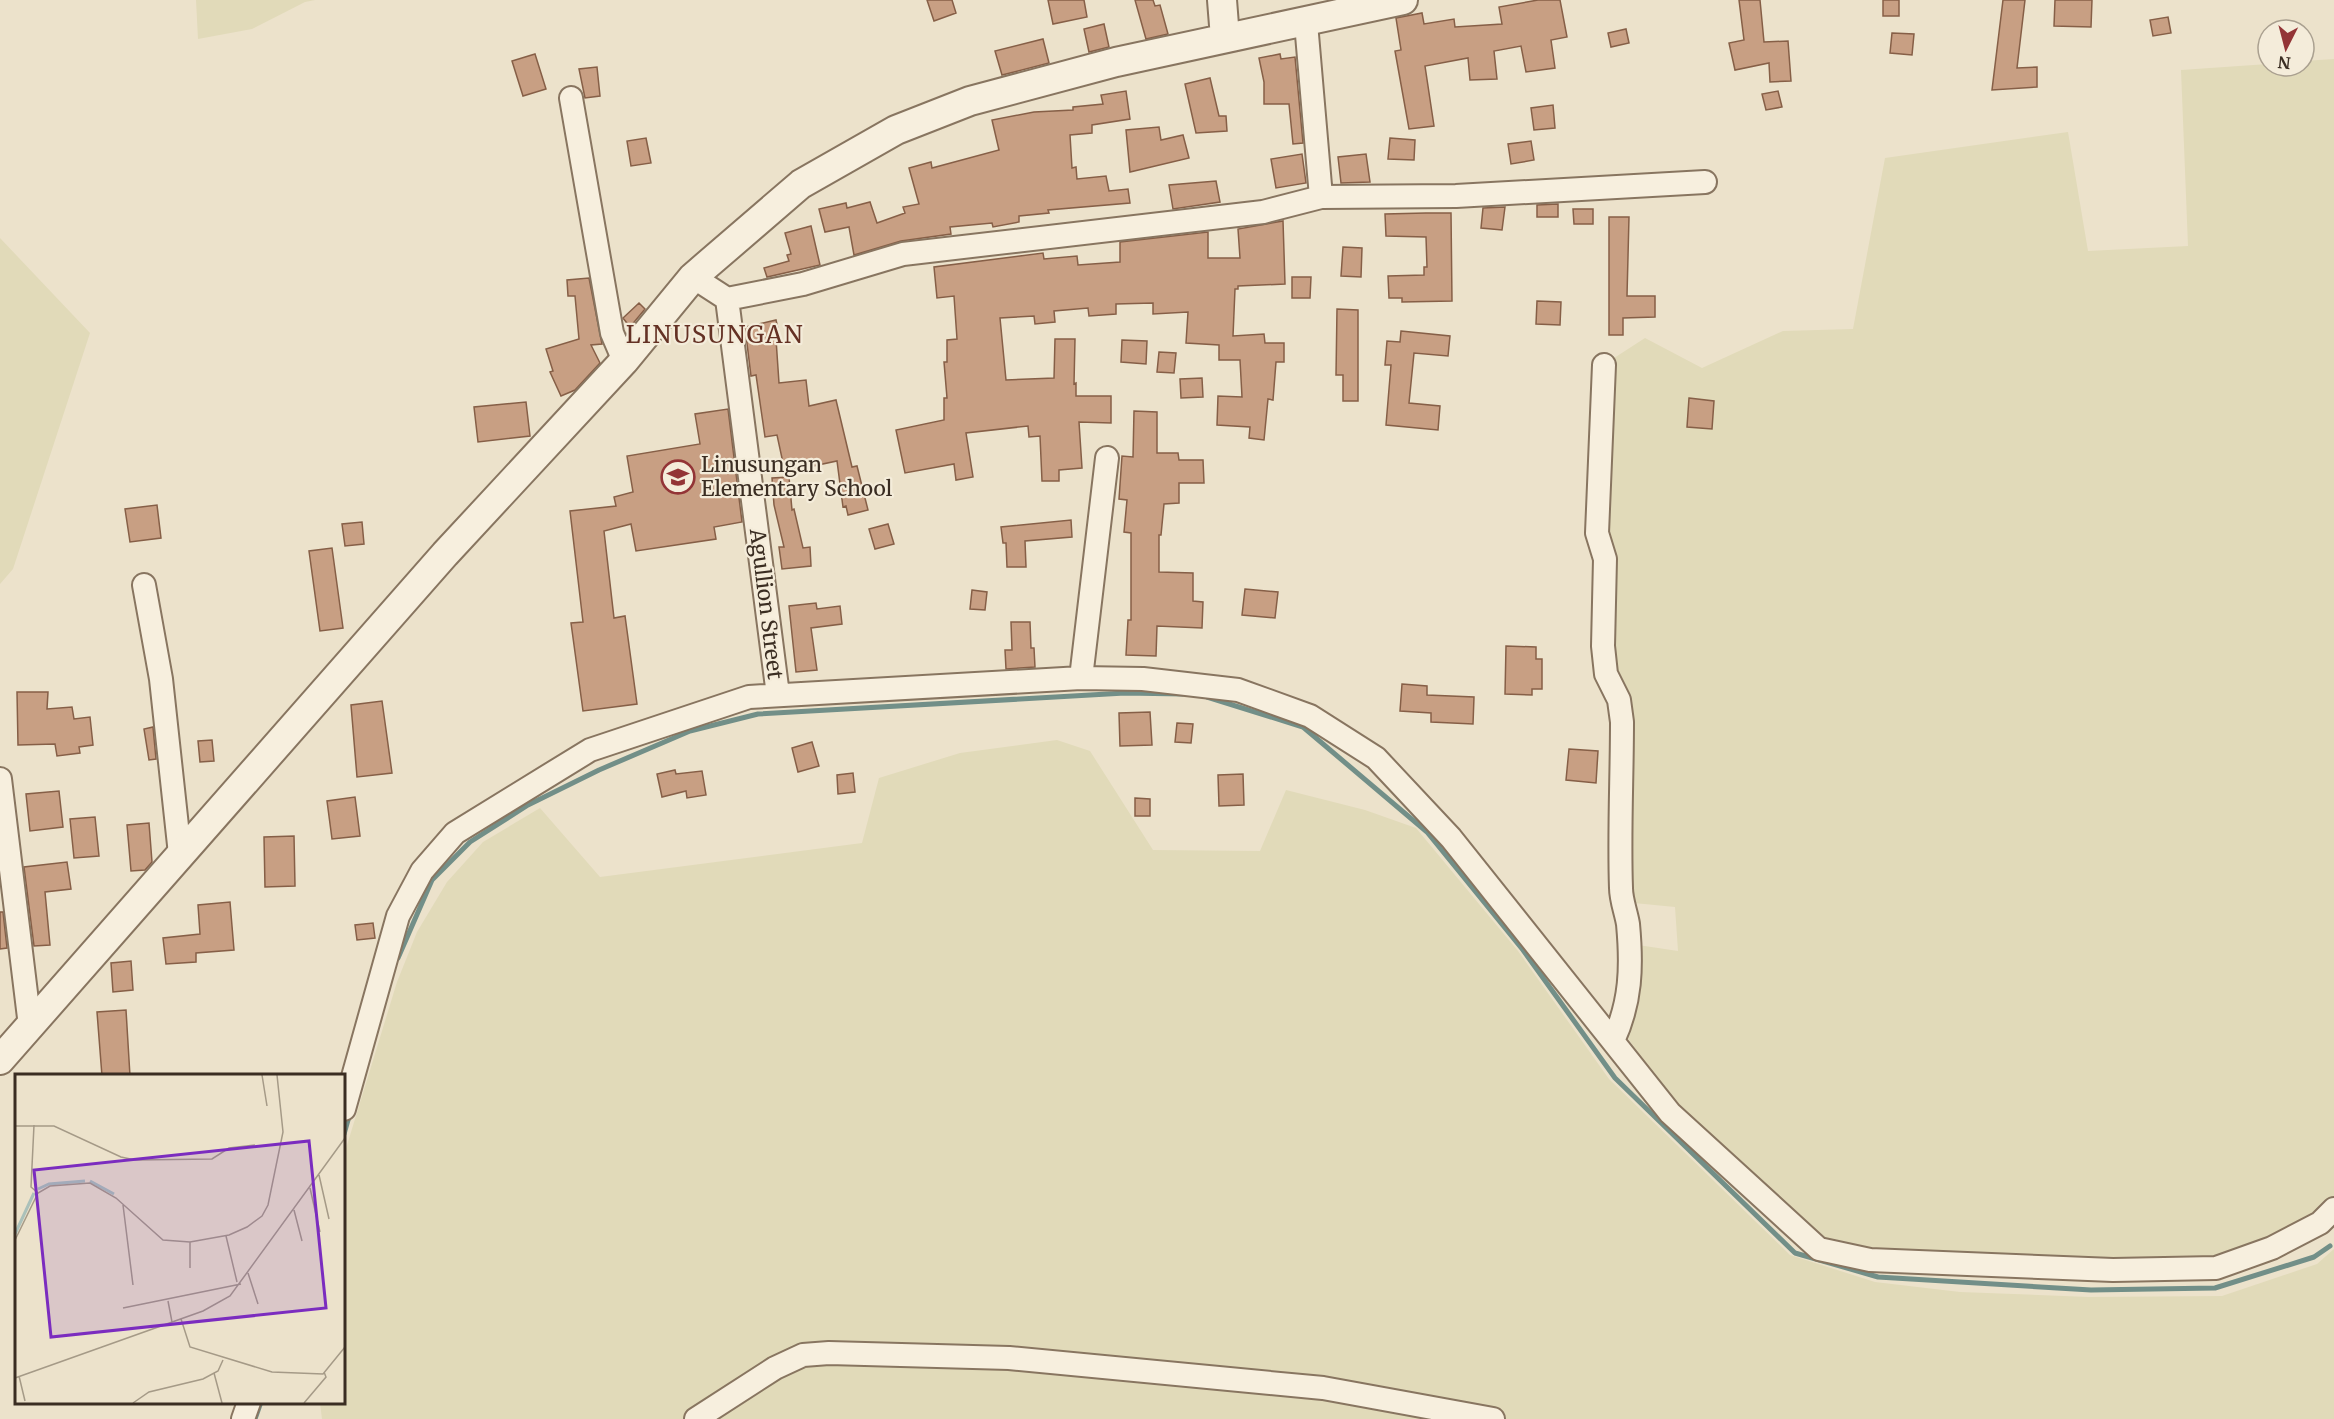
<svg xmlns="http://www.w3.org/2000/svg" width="2334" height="1419" viewBox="0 0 2334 1419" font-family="Merriweather,serif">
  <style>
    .farmland { fill: #e1dab9 }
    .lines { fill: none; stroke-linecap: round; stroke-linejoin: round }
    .stream { stroke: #728f88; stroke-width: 5 }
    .building { fill: #c89f83; stroke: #865f47; stroke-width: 1.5 }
    .minor-casing { stroke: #887560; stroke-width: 26 }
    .tertiary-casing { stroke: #887560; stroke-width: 32 }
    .minor { stroke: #f7efde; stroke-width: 22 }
    .tertiary { stroke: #f7efde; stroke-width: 28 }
    .labels { text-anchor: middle; stroke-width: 4.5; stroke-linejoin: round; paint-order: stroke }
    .poi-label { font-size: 21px; fill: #3a2d22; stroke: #f4ecda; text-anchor: start }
    .street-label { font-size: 21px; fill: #3a2d22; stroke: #f4ecda }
    .quarter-label { font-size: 24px; letter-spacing: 1.5px; fill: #643124; stroke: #f4ecda }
    .inset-river { fill: none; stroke: #abc1ba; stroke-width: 3 }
    .inset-road { fill: none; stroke: #a59a87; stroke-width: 1.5 }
    .view { fill: #7b2cbf; fill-opacity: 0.15; stroke: #7b2cbf; stroke-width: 3 }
    .inset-edge { fill: none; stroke: #3a2d22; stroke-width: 3 }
  </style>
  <rect width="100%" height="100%" fill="#ece2cb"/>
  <!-- farmland -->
  <path class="farmland" d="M196 0H315L305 2 252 29 198 39Z
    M2334 59V1198L2313 1219 2267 1243 2213 1259 2112 1262 1873 1252 1821 1240 1675 1107 1625 1034 1638 945 1678 951 1675 907 1634 903 1629 885 1612 671 1606 535 1611 360 1645 338 1702 368 1783 331 1853 329 1885 158 2068 132 2088 251 2188 246 2181 70 2268 64V66H2304V61Z
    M0 238 90 333 13 569 0 584Z
    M1057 740 1090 751 1153 850 1260 851 1286 790 1365 810 1416 828 1518 951 1609 1079 1790 1255 1875 1282 1960 1292 2089 1297 2222 1296 2317 1264 2334 1249V1419H322L320 1403 344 1402V1155L397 982 417 932 447 882 483 842 540 808 600 877 862 843 879 778 960 753Z"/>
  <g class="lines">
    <!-- stream -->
    <path class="stream" d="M1207 697 1303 727 1427 832 1523 950 1615 1078 1795 1253 1878 1277 2091 1290 2215 1288 2314 1257 2330 1246
      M398 958 432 880 470 842 528 805 599 770 690 731 758 714 1125 693 1183 694
      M344 1134 350 1113
      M255 1419 261 1402"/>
  </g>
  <!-- building -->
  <path class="building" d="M927 0H952L956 13 934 21Z
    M1048 0H1084L1087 17 1053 24Z
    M1135 0H1153L1155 6 1160 5 1168 34 1146 39Z
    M1538 0H1560L1567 37 1551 40 1555 68 1526 72 1521 46 1494 51 1497 79 1470 80 1468 58 1425 66 1434 126 1409 129 1395 51 1401 50 1396 18 1422 13 1424 24 1454 19 1455 27 1502 24 1499 7Z
    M1739 0H1760L1764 42 1788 41 1791 81 1770 82 1769 63 1735 70 1729 43 1744 40Z
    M1883 0H1899V16H1883Z
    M2003 0H2025L2017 68 2037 67V87L1992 90Z
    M2055 0H2092L2091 27 2054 26Z
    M2168 17 2171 33 2153 36 2150 20Z
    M1104 24 1109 47 1089 52 1084 29Z
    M1626 29 1629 43 1611 47 1608 33Z
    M1892 33 1914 34 1912 55 1890 53Z
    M1043 39 1049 63 1002 75 995 51Z
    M535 54 546 89 523 96 512 61Z
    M1280 54 1281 59 1295 57 1303 143 1293 144 1289 104H1264V82L1259 58Z
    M597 67 600 96 585 98 579 69Z
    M1210 78 1219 116H1226L1227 131 1196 133 1185 84Z
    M1126 91 1130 119 1092 125V133L1070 135 1072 168 1076 167 1077 179 1106 176 1109 191 1128 189 1130 203 1048 210 1049 213 1019 216V222L993 227 992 223 950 227 951 234 901 241 854 255 849 227 825 232 819 209 846 203 847 208 870 202 877 223 905 213 903 207 919 204 909 168 931 162 932 168 999 150 992 120 1034 112 1073 110V107L1103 104 1101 95Z
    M1778 91 1782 107 1766 110 1762 94Z
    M1553 105 1555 128 1534 130 1531 108Z
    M1159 127 1161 140 1183 135 1189 158 1130 172 1126 130Z
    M646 138 651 163 631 166 627 141Z
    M1390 138 1415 140 1414 160 1388 159Z
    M1531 141 1534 160 1511 164 1508 144Z
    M1302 154 1306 183 1276 188 1271 159Z
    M1366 154 1370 182 1341 183 1338 157Z
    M1216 181 1220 202 1173 209 1169 185Z
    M1558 204V217H1537V205Z
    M1505 207 1502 230 1481 228 1483 208Z
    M1573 209H1593V224H1574Z
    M1426 213H1451L1452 301 1402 302V298H1389L1388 276 1424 275V267H1427L1426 237 1386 236 1385 214Z
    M1609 217H1629L1627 296H1655V317L1623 318V335H1609Z
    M1283 221 1285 284 1238 286V289H1235L1233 336 1264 334 1265 343H1284V362H1276L1273 400 1268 399 1264 440 1249 438 1250 427 1217 425 1218 396 1242 397 1240 360H1219V345L1186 343 1188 312 1153 314V303L1116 304V314L1089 316 1088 308 1054 311 1055 322 1035 324 1034 316 1000 318 1006 380 1054 378 1055 339H1075L1074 384 1076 383V396H1111V423L1079 422 1082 468 1059 470V481H1042L1040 436 1029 437 1028 426 966 433 973 477 956 480 954 464 905 473 896 430 944 420V398H947L944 362H947V340L957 339 954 296 937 298 934 267 1043 253 1044 259 1077 256 1078 265 1120 262V242L1208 232V258H1240L1238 229Z
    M811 226 820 265 767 277 764 268 789 261 787 255 791 254 785 233Z
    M1343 247 1362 248 1361 277 1341 276Z
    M1292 277H1311L1310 298H1292Z
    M589 278 602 344 591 345 600 363 575 390 561 396 550 372 553 371 546 349 579 339 575 296H568L567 280Z
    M1537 301 1561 302 1560 325 1536 324Z
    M639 303 645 309 630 327 623 318Z
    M1337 309 1358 310V401H1343V375H1336Z
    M776 320 780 338 776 339 779 383 806 380 809 406 836 400 852 467 857 466 868 510 848 515 846 506 843 507 837 461 785 472 777 435 765 437 756 375 751 376 745 327Z
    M1401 331 1450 336 1448 356 1414 353 1409 403 1440 406 1438 430 1386 425 1391 365H1385L1387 341 1400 342Z
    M1122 340 1147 341 1146 364 1121 362Z
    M1159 352 1176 353 1174 373 1157 372Z
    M1202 378 1203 397 1181 398 1180 379Z
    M1689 398 1714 401 1712 429 1687 427Z
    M526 402 530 436 478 442 474 407Z
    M728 409 742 522 714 527 716 539 636 551 631 524 604 531 614 618 625 616 637 704 583 711 571 623 583 622 570 511 616 506 614 497 633 492 627 456 700 444 695 414Z
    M1134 411 1157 412V453H1178L1179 460H1203L1204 483H1179V503L1164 504 1161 535H1159V572L1193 573V601L1203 602 1202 628 1157 626 1156 656 1126 655 1128 620H1131V533L1124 532 1127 500 1119 499 1122 456 1133 457Z
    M789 477 792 510 794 509 803 548 810 547 811 566 782 569 779 547H784L774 505 772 478Z
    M157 505 161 538 130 542 125 509Z
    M1071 520 1072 537 1025 541 1026 567H1007L1006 543H1003L1001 527Z
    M362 522 364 544 345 546 342 524Z
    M888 524 894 544 875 549 869 529Z
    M332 548 343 628 320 631 309 551Z
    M1245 589 1278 592 1275 618 1242 615Z
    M972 590 987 592 985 610 970 609Z
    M816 603 817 609 840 606 842 624 811 628 817 670 796 672 789 606Z
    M1011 622H1030L1031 648H1034L1035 667 1006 669 1005 650H1012Z
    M1506 646 1536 647V659H1542V689H1532V695L1505 694Z
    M1402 684 1427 686V695L1474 697 1473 724 1431 722V713L1400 711Z
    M17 692H48L47 709 72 707 74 719 90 717 93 745 79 747 80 753 57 756 55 744 18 745Z
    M382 701 392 773 357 777 351 705Z
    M1150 712 1152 745 1120 746 1119 713Z
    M1177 723 1193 724 1191 743 1175 742Z
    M153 727 156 759 149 760 144 729Z
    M212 740 214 761 200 762 198 741Z
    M812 742 819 766 798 772 792 748Z
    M1569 749 1598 751 1596 783 1566 780Z
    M675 770 676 774 702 771 706 795 687 798 686 791 662 797 657 774Z
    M853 773 855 792 838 794 837 775Z
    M1243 774 1244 805 1219 806 1218 775Z
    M59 791 63 827 30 831 26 794Z
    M355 797 360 836 332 839 327 801Z
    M1135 798 1150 799V816H1135Z
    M95 817 99 856 74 858 70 819Z
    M149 823 152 862 145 870 131 871 127 825Z
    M294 836 295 886 265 887 264 837Z
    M67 862 71 889 45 892 50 945 34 946 24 867Z
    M230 902 234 950 196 953V962L166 964 163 938 200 934 198 905Z
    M0 912H3L7 948 0 949Z
    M373 923 375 938 357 940 355 925Z
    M131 961 133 990 113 992 111 963Z
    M126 1010 130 1076H102L97 1012Z"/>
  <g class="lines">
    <!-- minor casing -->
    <g class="minor-casing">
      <path id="minor" d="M1306 23 1321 197
        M571 98 612 333 624 361
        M693 277 727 299 803 284 903 254 1263 212 1321 197 1456 196 1705 182
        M727 299 778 695
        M1604 365 1597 533 1605 559 1603 646 1606 674 1619 700 1622 722C1622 777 1619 833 1621 888 1621 900 1626 912 1628 924 1632 967 1631 1002 1613 1041
        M144 585 161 679 180 854
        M1081 678 1107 458
        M0 779 30 1026
        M344 1109 398 916 422 871 455 833 590 750 749 697 1081 678 1143 679 1238 690 1310 716 1376 758 1451 838 1670 1113 1819 1249 1870 1260 2113 1270 2216 1268 2272 1248 2320 1223 2334 1209
        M243 1419 249 1402
        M696 1419 775 1368 803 1355 829 1353 1009 1358 1323 1388 1493 1419"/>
    </g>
    <!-- tertiary casing -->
    <g class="tertiary-casing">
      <path id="tertiary" d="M1222 0 1225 38
        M0 1060 445 554 624 361 693 277 801 184 896 130 970 101 1116 62 1403 0"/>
    </g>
    <!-- minor -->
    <use href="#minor" class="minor"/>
    <!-- tertiary -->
    <use href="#tertiary" class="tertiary"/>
  </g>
  <!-- icons -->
  <defs>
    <g id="school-ring" transform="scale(1.725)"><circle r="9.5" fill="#f4ecda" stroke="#933436" stroke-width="1.5"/><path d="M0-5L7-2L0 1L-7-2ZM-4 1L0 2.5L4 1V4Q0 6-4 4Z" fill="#933436"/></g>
  </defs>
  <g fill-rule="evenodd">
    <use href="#school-ring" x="678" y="477"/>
  </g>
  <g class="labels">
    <!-- poi labels -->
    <g class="poi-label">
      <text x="701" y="472">Linusungan<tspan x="701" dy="24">Elementary School</tspan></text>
    </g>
    <!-- street labels -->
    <g class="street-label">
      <text transform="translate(766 604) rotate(83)" y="7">Agullion Street</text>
    </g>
    <!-- quarter labels -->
    <g class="quarter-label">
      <text x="715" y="343">LINUSUNGAN</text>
    </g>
  </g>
  <!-- overview -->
  <g transform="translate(15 1074)">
    <rect width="330" height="330" fill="#ece2cb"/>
    <path class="inset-river" d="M75 107 99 120M23 115 34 110 70 107M0 160 19 119"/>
    <path class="inset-road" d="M247 1 252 32M19 51 16 113 23 119M0 52H39L106 83 120 86 197 85 214 74 240 71M304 101 314 145M295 114 305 158M108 131 118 211M279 136 287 167M211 162 222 208M0 166 23 119 35 112 75 109 101 124 148 166 175 168 214 161 232 153 247 142 253 131 268 58 262 1M175 194V168M233 199 243 230M153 227 157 248M108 234 226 210M166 245 175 273 257 298 308 300 330 273M199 299 207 329M4 302 10 327M0 304 188 237 215 222 330 64M118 329 134 318 188 305 203 297 208 286M289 329 311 303 309 298"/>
    <path class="view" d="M294 67 311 234 36 263 19 96Z"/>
    <rect width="330" height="330" class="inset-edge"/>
  </g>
  <!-- north arrow -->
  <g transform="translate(2286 48) rotate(186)"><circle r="28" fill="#f4ecda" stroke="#aaa090" stroke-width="1.5"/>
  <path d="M0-4.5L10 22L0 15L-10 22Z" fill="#933436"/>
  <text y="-9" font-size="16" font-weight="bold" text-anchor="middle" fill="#3a2d22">N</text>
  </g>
</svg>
